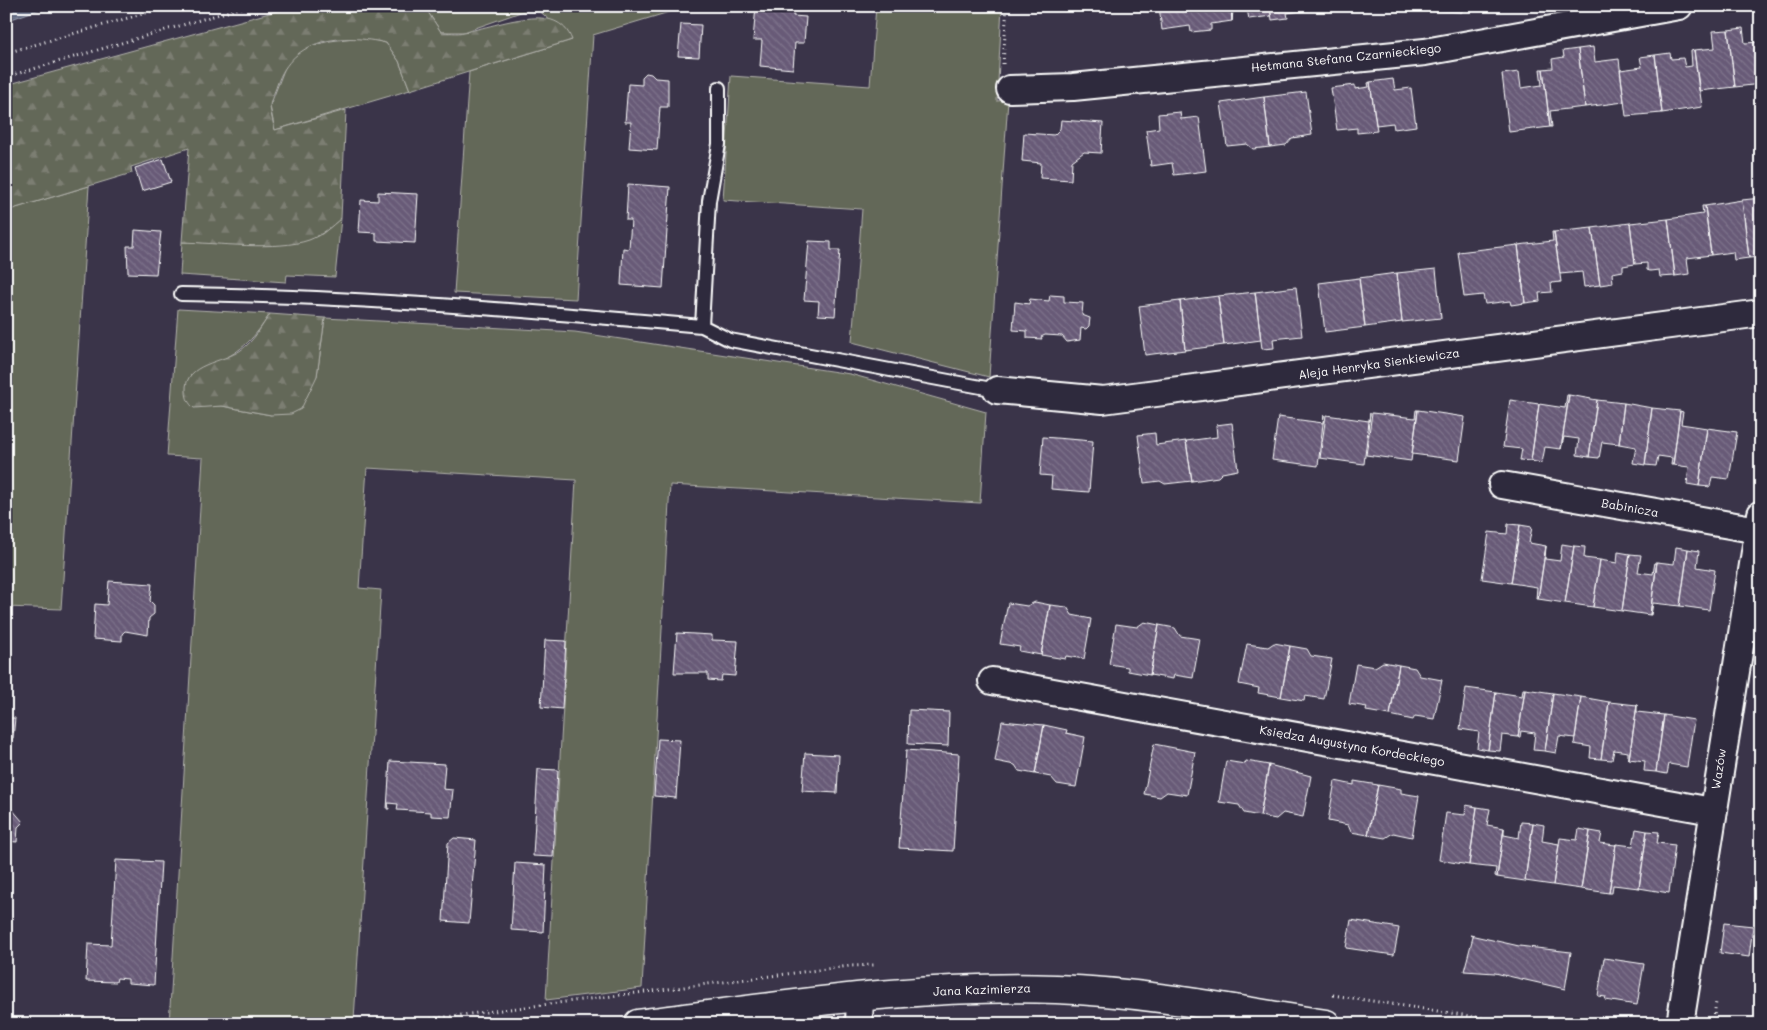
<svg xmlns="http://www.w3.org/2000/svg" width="1767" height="1030" viewBox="0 0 1767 1030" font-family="Mali,sans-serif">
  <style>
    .grass { fill: #646759; stroke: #b2b3ac }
    .forest { fill: url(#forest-firs); stroke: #b2b3ac }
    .water { fill: url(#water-rules); stroke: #9da2b1 }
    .building { fill: url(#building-back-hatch); stroke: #fff }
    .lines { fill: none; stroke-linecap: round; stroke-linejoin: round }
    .service-casing { stroke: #fff; stroke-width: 16 }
    .minor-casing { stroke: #fff; stroke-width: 30 }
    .secondary-casing { stroke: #fff; stroke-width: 31 }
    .path { stroke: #fff; stroke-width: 3; stroke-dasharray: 1 4; stroke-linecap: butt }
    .service { stroke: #2f2a3d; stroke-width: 12 }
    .minor { stroke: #2f2a3d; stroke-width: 26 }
    .secondary { stroke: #2f2a3d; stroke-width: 28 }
    .labels { text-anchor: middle; stroke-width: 4.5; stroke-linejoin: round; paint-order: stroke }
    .street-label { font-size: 12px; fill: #fff; stroke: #2f2a3d }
  </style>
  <defs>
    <pattern id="forest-firs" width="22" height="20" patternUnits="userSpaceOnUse" patternTransform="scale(1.25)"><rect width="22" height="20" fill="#646759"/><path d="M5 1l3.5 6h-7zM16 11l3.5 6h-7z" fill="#7b7e72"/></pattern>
    <pattern id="water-rules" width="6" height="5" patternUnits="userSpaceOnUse" patternTransform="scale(1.25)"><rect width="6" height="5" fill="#5b647d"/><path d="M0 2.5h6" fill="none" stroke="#747b90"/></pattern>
    <pattern id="building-back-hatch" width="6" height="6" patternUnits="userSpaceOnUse" patternTransform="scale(1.25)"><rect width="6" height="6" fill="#675a77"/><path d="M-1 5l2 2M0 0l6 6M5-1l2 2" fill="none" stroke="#7e738b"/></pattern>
  </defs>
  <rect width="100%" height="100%" fill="#3a3449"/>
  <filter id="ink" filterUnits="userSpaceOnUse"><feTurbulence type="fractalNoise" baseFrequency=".02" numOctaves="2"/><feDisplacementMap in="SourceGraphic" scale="10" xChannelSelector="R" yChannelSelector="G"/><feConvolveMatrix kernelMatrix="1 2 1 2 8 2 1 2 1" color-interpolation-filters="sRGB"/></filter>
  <g filter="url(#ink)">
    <!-- grass -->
    <path class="grass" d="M424 6H689L593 35 576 299 454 293 469 72 572 40 535 7 464 32H441Z
      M876 6H1002L997 101 1008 100 989 377 852 342 862 209 723 200 731 76 870 86Z
      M362 37 386 43 399 61 410 90 275 130 270 106 287 62 306 47 330 41Z
      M89 186 61 609 6 607V211Z
      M341 218 335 277 287 275 286 282 180 275 182 242 274 245 322 234Z
      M178 309 270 314C255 337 243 351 217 362L209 406H222L271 415 317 376 325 318 575 332 850 374 986 412 980 503 670 485 642 988 546 1000 576 480 367 468 359 588 381 590 354 1020 321 1024H169L203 458 167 456Z"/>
    <!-- forest -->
    <path class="forest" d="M295 6H424L441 32C448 32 457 34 464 32 502 25 557 0 572 40L410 90 399 61 386 43C343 33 293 37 277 85 275 92 270 100 270 107 271 114 273 123 275 130L346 110 341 218C331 227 322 235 309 240 278 251 216 243 182 242L189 148 131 167 132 173 6 211V85Z
      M270 314 325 318 317 376 301 409 291 414 271 415 222 406 194 408C189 404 186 398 186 391 184 363 223 363 241 350 254 341 261 327 270 314Z"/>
    <!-- water -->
    <path class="water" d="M6 6H48L6 21Z"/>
    <!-- building -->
    <path class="building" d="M756 6H794L793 16 806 17 804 43H795L793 69 760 66 762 40H753Z
      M1159 6H1231L1232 21 1211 24V30L1191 32 1190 26 1162 30Z
      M1231 6H1270L1271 16 1249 19 1247 9 1233 11 1232 21Z
      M1270 6H1308L1309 10 1287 13 1288 18 1272 20Z
      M1308 6H1340L1309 10Z
      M1347 6H1363V7L1347 10Z
      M1421 6H1462V12L1420 10Z
      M681 24 701 25 699 57 678 56Z
      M1743 28 1745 43 1761 42V84L1735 87 1728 30Z
      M1728 30 1735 87 1699 91 1694 50 1715 48 1713 31Z
      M1593 47 1595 62 1619 59 1624 102 1585 107 1578 49Z
      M1578 49 1585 107 1550 111 1552 127H1550L1543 69 1553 68 1552 59 1564 57 1563 51Z
      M1694 50 1702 107 1662 113 1655 55 1670 53 1671 59 1683 58 1685 67 1692 66 1691 51Z
      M1655 55 1662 113 1626 116 1620 70 1642 67 1640 57Z
      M1540 69H1543L1550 127 1509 132 1502 74 1519 72 1521 88 1542 85Z
      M646 73 651 74 655 78 668 79V107H660L657 150 629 148 631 122H625L628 84 642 85V77Z
      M1393 79 1395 90 1411 88 1416 126 1394 129 1393 123 1376 125 1370 82Z
      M1370 82 1377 131 1357 133V128L1337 130 1331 88 1355 85V89L1369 87 1368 83Z
      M1306 92 1312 135 1292 138 1286 145 1270 147 1264 97Z
      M1264 97 1270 147 1253 149 1247 144 1227 146 1221 103Z
      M1180 112 1181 119 1199 117 1206 171 1174 175 1172 163 1151 166 1146 130 1159 128 1158 114Z
      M1061 120 1103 123 1101 153 1084 152 1072 161 1071 180 1040 178 1041 163 1022 161 1024 133 1054 135 1060 129Z
      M163 159 171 182 142 191 135 168Z
      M628 184 670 187 663 288 621 285 623 248 629 249 631 220H626Z
      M378 192 418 194 415 243 376 241V233L359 232 361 200 378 201Z
      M1761 198V257L1749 258 1742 200Z
      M1742 200 1749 258 1734 260 1733 252 1711 255 1705 206Z
      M1702 206H1705L1711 255 1687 258 1689 274 1675 276 1668 219 1703 214Z
      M1668 219 1675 276 1660 277 1659 270 1650 271 1647 270V263L1635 264 1630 223Z
      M1630 223 1635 264 1623 266V271L1612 273 1613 283 1600 285 1592 228Z
      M1592 228 1600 285 1584 287 1582 272 1560 274 1554 232Z
      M135 230 161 232 156 274 128 273 127 246H134Z
      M1552 232H1554L1561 282 1551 283 1552 292 1539 293 1540 301 1525 303 1518 245 1553 241Z
      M809 241 831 242V250H840L835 316 818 315 819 301 804 300Z
      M1518 245 1525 303 1511 305 1510 301 1485 304 1483 295 1464 297 1458 252Z
      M1436 269 1441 318 1402 322 1397 273Z
      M1397 273 1402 322 1365 327 1359 278Z
      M1359 278 1365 327 1325 332 1319 283Z
      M1296 287 1302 336 1273 339 1274 348 1262 349 1255 292Z
      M1255 292 1261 340 1224 345 1218 296Z
      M1050 295 1064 296V302L1083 303 1082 315 1090 318 1089 326 1086 329 1081 328 1080 340 1067 342 1062 336 1045 335 1041 337 1042 339 1027 338V331L1013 330 1015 302 1029 304 1030 299 1049 301Z
      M1218 296 1224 345 1185 350 1180 301Z
      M1180 301 1185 350 1145 355 1139 306Z
      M1567 395H1569L1561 449 1545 447 1542 463 1531 461 1539 404 1565 408Z
      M1569 395 1597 400 1589 457 1577 455 1579 439 1564 437 1561 449Z
      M1510 400 1539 404 1531 461 1520 460 1522 449 1503 447Z
      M1597 400 1624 403 1619 444 1602 442 1599 458 1589 457Z
      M1624 403 1652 408 1645 465 1633 463 1636 447 1619 444Z
      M1652 408 1680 411 1673 465H1671L1672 458 1658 456 1656 466 1645 465Z
      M1416 410H1418L1411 461 1366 455 1372 413 1415 418Z
      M1418 410 1465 417 1459 460 1412 454Z
      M1680 411 1683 412 1681 424 1707 428 1699 486 1687 484 1689 467 1673 465Z
      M1370 413 1364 464 1320 458 1326 415 1369 421Z
      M1324 415 1318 466 1272 460 1278 417 1323 423Z
      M1232 423 1238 470 1222 473 1218 477 1192 481 1186 441 1217 437 1216 425Z
      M1707 428 1737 432 1729 479 1712 477 1710 487 1699 486Z
      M1155 433 1156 445 1186 441 1192 481 1165 484 1160 481 1144 483 1138 435Z
      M1043 437 1093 441 1089 492 1051 489 1052 476 1040 475Z
      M1508 524 1520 525 1511 583 1482 579 1489 532 1507 534Z
      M1520 525 1532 527 1529 543 1546 546 1538 599H1536L1537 587 1511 583Z
      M1562 544 1574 546 1565 603 1538 599 1546 546 1545 559 1560 561Z
      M1574 546 1585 547 1584 558 1600 560 1593 607 1565 603Z
      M1676 547 1688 549 1680 606 1653 603 1651 615H1650L1657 562 1674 564Z
      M1688 549 1699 551 1697 567 1715 570 1709 610 1680 606Z
      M1618 552 1630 554 1622 611 1593 607 1600 560 1617 563Z
      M1630 554 1641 555 1638 572 1653 574 1655 562H1657L1650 615 1622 611Z
      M109 581 152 584 150 601 154 605V614L149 618 148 635 125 631 122 634V641L93 639 95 604 107 605Z
      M1035 602 1050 605 1041 655 1019 651 1020 647 1000 644 1008 603 1027 606Z
      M1050 605 1067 607 1072 615 1091 619 1084 659 1066 656 1065 659 1041 655Z
      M1144 622 1159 625 1150 675 1128 671V667L1109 664 1116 624 1137 627Z
      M1159 625 1175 628 1180 636 1200 639 1193 678 1174 675 1173 679 1150 675Z
      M677 633 712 635V640L738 641 735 676 722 675 721 681 708 680V673H674Z
      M545 640 566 641 562 709 541 707Z
      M1274 643 1290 646 1281 697 1258 693 1259 688 1239 684 1247 644 1268 647Z
      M1290 646 1307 649 1311 656 1332 659 1324 699 1305 696 1304 701 1281 697Z
      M1383 662 1399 665 1390 715 1366 711 1367 707 1349 704 1356 664 1375 667Z
      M1399 665 1415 668 1420 676 1442 680 1434 719 1415 716 1413 720 1390 715Z
      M1466 688 1496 692 1488 750 1477 748 1479 732 1460 729Z
      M1523 689H1525L1518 737 1502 735 1500 751 1488 750 1496 692 1522 696Z
      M1525 689 1553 693 1545 751 1533 750 1535 733 1521 731 1520 737H1518Z
      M1553 693 1581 697 1575 738 1559 736 1556 753 1545 751Z
      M1581 697 1609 702 1601 759 1590 758 1591 747 1574 744Z
      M1609 702 1637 705 1629 759 1628 758V752L1614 750 1612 760 1601 759Z
      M1637 705V712L1664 715 1656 772 1644 771 1645 761 1629 759Z
      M909 710 949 712 948 746 908 744Z
      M1664 715 1694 720 1687 767 1669 764 1667 774 1656 772Z
      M6 718H15L13 738 6 737Z
      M1002 721 1044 725 1035 774 1019 771 1015 765 995 761Z
      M1044 725 1067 730 1066 733 1085 737 1076 787 1057 784 1051 777 1035 774Z
      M658 739 680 740 676 798 654 796Z
      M1154 744 1195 752 1187 795 1167 792 1160 797 1144 794Z
      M906 750 959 754 953 851 899 848Z
      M805 753 839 755 837 793 802 791Z
      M390 761 445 764 443 789 453 790 450 817 431 816V812L397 810 398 804 388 803 389 809H387Z
      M1226 761 1245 764 1246 761 1269 765 1260 816 1244 813 1239 805 1219 802Z
      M1269 765 1311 776 1303 817 1283 813 1276 819 1260 816Z
      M538 769 558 770 553 857 533 856Z
      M1335 781 1354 785V781L1378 785 1368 835 1351 832 1348 825 1328 821Z
      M1378 785 1401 789V793L1419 796 1412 837 1393 833 1385 838 1368 835Z
      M6 802 23 822 18 827 17 842 6 841Z
      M1466 805 1477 807 1469 865 1439 860 1446 813 1465 815Z
      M1477 807 1490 809 1487 825 1504 828 1497 877 1495 876 1496 868 1469 865Z
      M1521 822 1533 823 1525 881 1497 877 1504 828V835L1519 838Z
      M1533 823 1544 825 1542 841 1559 844 1553 885 1525 881Z
      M1579 829 1590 831 1581 889 1553 885 1560 838 1577 840Z
      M1636 829 1647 831 1639 888 1613 885 1612 893H1609L1616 844 1633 846Z
      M1590 831 1602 833 1600 843 1615 845 1616 844 1609 893 1581 889Z
      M1647 831 1659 832 1657 843 1675 845 1669 893 1639 888Z
      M454 838 476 840 469 923 443 921 448 843Z
      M116 860 161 862 154 985 128 983V979L117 978 116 982 86 981 88 944 111 945Z
      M515 863 546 865 543 932 511 930Z
      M1351 920 1399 928 1394 955 1346 948Z
      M1724 923 1753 926 1749 957 1720 953Z
      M1470 935 1519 946 1571 952 1565 989 1495 973 1464 971 1473 937Z
      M1604 958 1644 964 1637 1005 1605 1000 1606 997 1598 996Z"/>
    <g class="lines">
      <!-- service casing -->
      <g class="service-casing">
        <path id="service" d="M719 88V144L709 201 702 326 730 340 997 390
          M181 294C355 296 528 311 702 326"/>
      </g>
      <!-- minor casing -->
      <g class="minor-casing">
        <path id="minor" d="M1010 89 1073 87 1425 52 1679 6
          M997 390 1103 400 1761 313
          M1502 485 1758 530
          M992 681 1712 811
          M859 1024 860 997
          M1680 1024 1761 514"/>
      </g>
      <!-- secondary casing -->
      <g class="secondary-casing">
        <path id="secondary" d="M638 1024C776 1007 916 984 1056 989 1147 992 1237 1010 1326 1024"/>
      </g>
      <!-- path -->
      <path class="path" d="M6 53 170 6
        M1003 64 1007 6
        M6 77 247 6
        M1333 995 1522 1024
        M391 1024 850 966 875 965
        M1713 1024 1716 1002"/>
      <!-- service -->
      <use href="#service" class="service"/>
      <!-- minor -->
      <use href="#minor" class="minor"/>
      <!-- secondary -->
      <use href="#secondary" class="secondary"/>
    </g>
  </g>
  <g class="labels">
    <!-- street labels -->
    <g class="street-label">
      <text transform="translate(1346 58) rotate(-6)" y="4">Hetmana Stefana Czarnieckiego</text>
      <text transform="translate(1379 364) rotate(-8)" y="4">Aleja Henryka Sienkiewicza</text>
      <text transform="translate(1630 508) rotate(10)" y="4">Babinicza</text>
      <text transform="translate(1352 746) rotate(10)" y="4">Księdza Augustyna Kordeckiego</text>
      <text transform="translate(1719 769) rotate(-81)" y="4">Wazów</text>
      <text transform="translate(982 990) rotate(-2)" y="4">Jana Kazimierza</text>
    </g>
  </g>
  <!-- margin -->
  <rect width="1767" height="1030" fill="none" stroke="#2f2a3d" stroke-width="25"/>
  <rect x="12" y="12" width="1742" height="1005" fill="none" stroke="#fff" stroke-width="2" filter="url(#ink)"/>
</svg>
